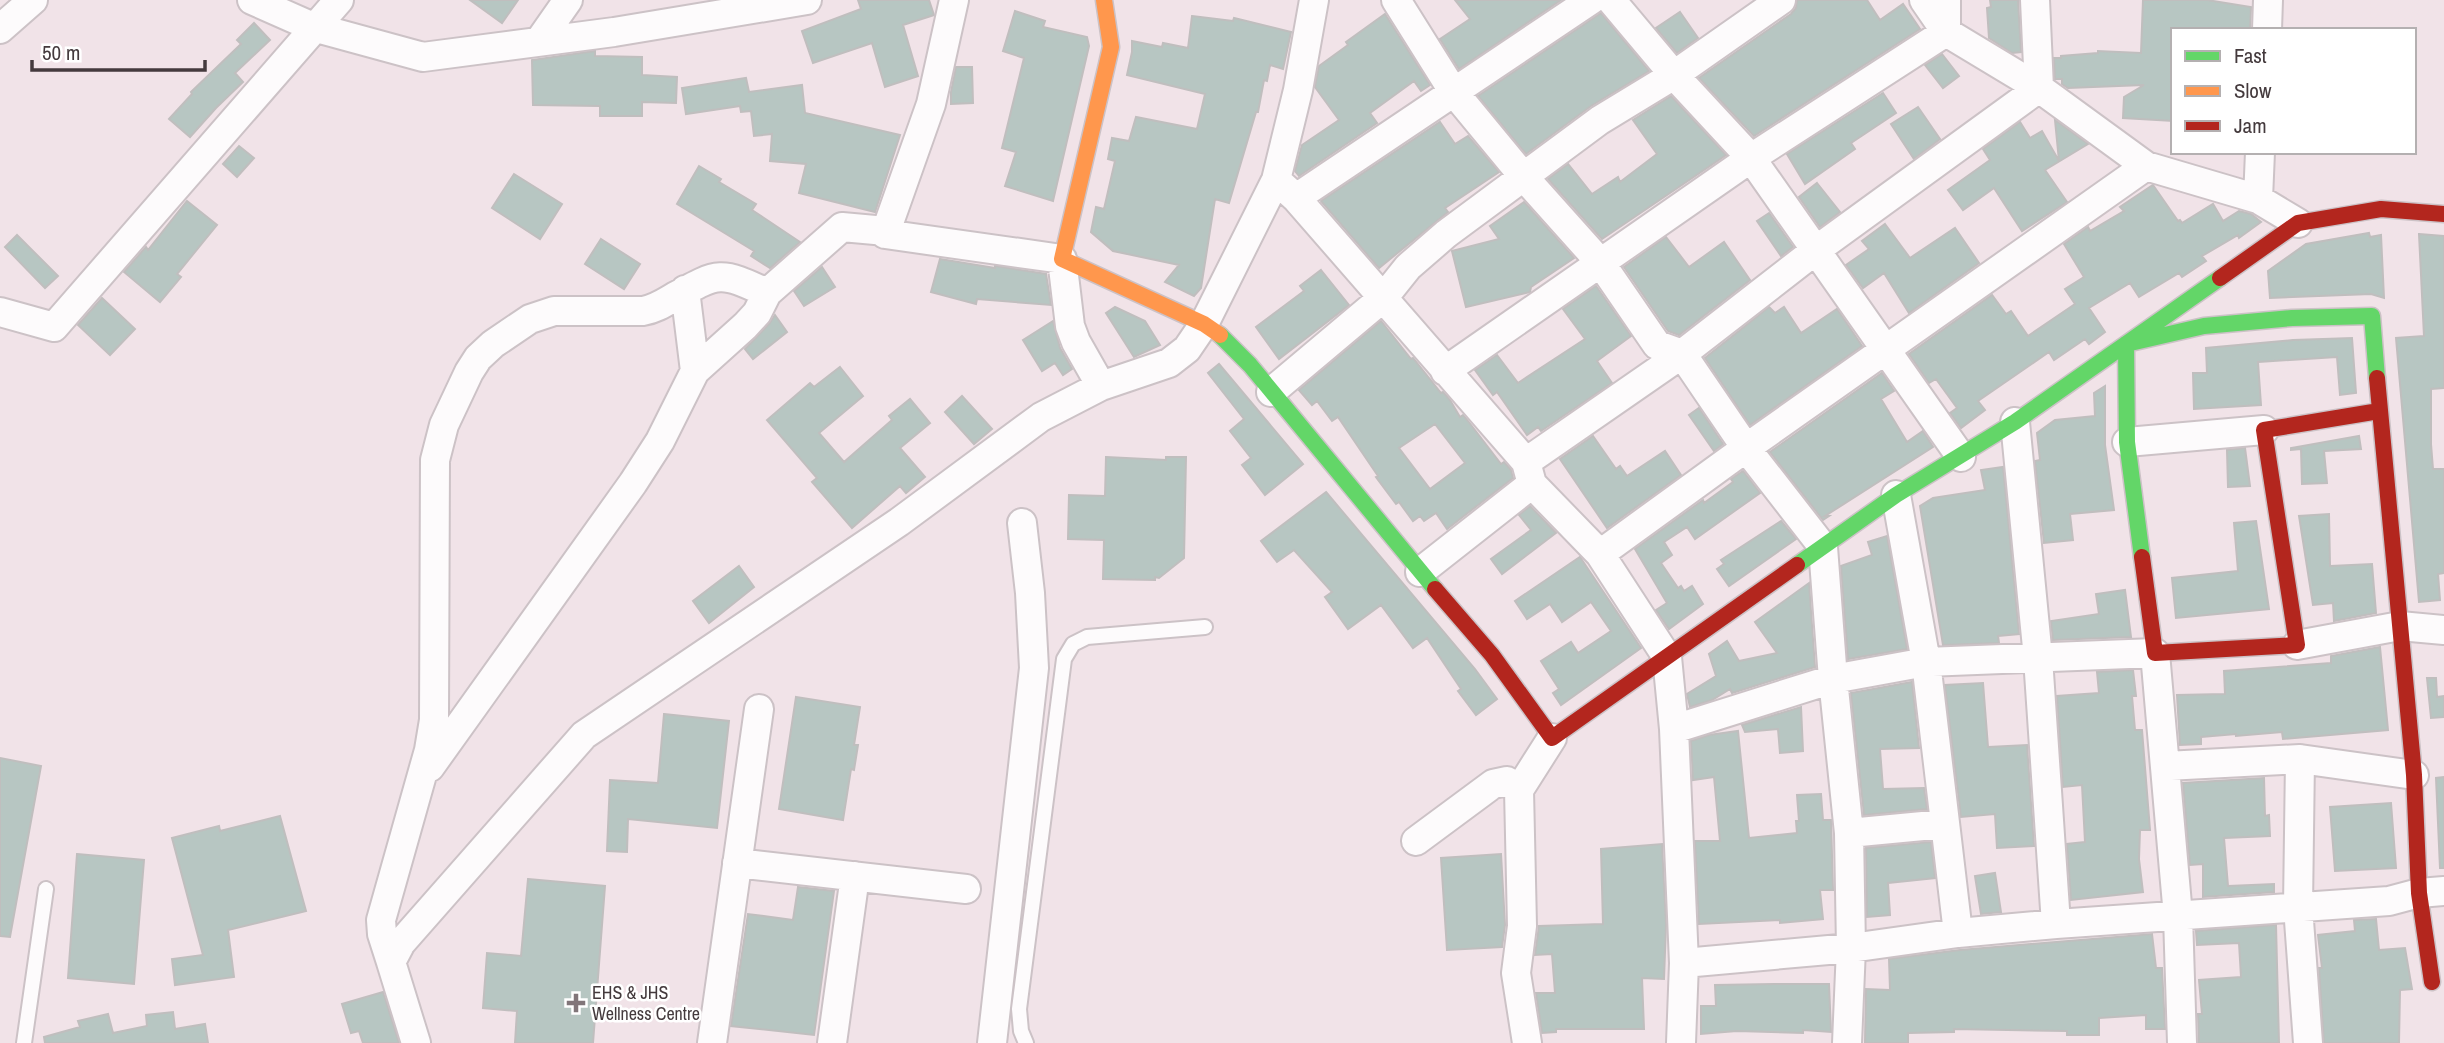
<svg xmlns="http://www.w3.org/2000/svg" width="2444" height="1043" viewBox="0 0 2444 1043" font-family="'Archivo Narrow',sans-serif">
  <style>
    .building { fill: #b7c6c2; stroke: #c0bebe; stroke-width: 2; fill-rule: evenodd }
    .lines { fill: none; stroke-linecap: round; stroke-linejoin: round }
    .lane-casing { stroke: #ccc2c6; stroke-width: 18 }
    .street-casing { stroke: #ccc2c6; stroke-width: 32 }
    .fast-casing { stroke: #ccc2c6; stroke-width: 19 }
    .slow-casing { stroke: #ccc2c6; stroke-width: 19 }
    .jam-casing { stroke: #ccc2c6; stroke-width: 19 }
    .lane { stroke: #fdfbfc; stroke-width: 14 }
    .street { stroke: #fdfbfc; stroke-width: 28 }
    .fast { stroke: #63d668; stroke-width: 16 }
    .slow { stroke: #ff974d; stroke-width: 16 }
    .jam { stroke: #b3261e; stroke-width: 16 }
    .poi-dot { fill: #817579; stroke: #fff; stroke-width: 2.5 }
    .labels { text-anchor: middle; stroke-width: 5; stroke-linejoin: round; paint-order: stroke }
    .poi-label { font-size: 18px; fill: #443a3d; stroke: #fff; text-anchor: start }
  </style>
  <rect width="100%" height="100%" fill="#f1e3e8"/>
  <!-- building -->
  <path class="building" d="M470 0H518L502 23Z
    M858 0H929L934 15 903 25 918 76 885 87 872 43 813 63 802 31 861 9Z
    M1455 0H1561L1459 69 1440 39 1470 19Z
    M1797 0H1867L1880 20 1903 4 1920 29 1754 136 1699 78 1791 14 1796 8Z
    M1990 0H2018L2021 52 2012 53 1989 38 1987 8 1991 7Z
    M2143 0H2207L2251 7 2250 30H2173V121L2123 118 2124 97 2144 85 2068 88 2062 84V79H2055L2054 58H2061V56L2098 53V51L2141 53Z
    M1015 11 1045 21 1043 27 1087 37 1089 46 1053 201 1005 186 1016 152 1002 148 1024 58 1003 51Z
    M1680 12 1698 38 1677 53 1656 28Z
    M1601 13 1649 71 1591 106 1526 154 1478 96Z
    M1385 14 1430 85 1421 91 1414 81 1370 113 1377 123 1299 176 1295 171 1302 145 1339 120 1315 87 1319 66 1348 45 1346 42Z
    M1192 16 1233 21 1234 18 1291 32 1283 69 1270 65 1267 81 1264 80 1258 112H1256L1229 203 1215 199 1201 288 1194 296 1165 282 1179 265 1113 251 1091 232 1096 207 1104 209 1115 161 1108 159 1112 138 1129 141 1136 117 1197 129 1205 94 1127 75 1132 52V41L1162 47 1163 43 1188 48Z
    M254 23 270 40 235 73 243 82 216 108 190 137 169 119 192 94 191 92 241 44 237 40Z
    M595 51V56L642 57V75L677 77 676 103 642 102V116H600V106L533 105 532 60Z
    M1942 54 1959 76 1943 88 1925 65Z
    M956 67H972L973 103 951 104V92Z
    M746 78 749 92 802 85 805 113 900 135 875 212 799 193 806 164 770 161 772 134 754 136 751 111 741 112 740 106 686 114 682 88Z
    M1883 93 1896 113 1851 143 1855 149 1805 184 1787 154Z
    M1671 96 1726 155 1602 239 1548 179 1568 164 1592 194 1618 177 1620 182 1657 154 1633 120Z
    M1918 107 1940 139 1914 159 1891 124Z
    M2055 120 2088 144 2045 170 2067 202 2022 231 1994 188 1963 210 1948 190 1990 160 1983 149 2020 122 2030 138 2042 131 2059 161Z
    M1440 122 1455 144 1468 136 1499 172 1445 208 1448 212 1379 268 1321 201Z
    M239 146 254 158 237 177 223 164Z
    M699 166 721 179 719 182 756 204 752 210 800 242 770 268 751 256 754 251 677 204Z
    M514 174 562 204 540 239 492 208Z
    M1817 183 1840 212 1820 227 1799 197Z
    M2153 185 2178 221 2180 220 2182 223 2213 204 2223 221 2239 211 2251 214 2261 222 2239 238 2238 235 2202 256 2206 261 2182 277 2179 273 2139 297 2130 283 2089 308 2105 332 2089 344 2085 339 2054 360 2049 352 1978 401 1985 410 1961 428 1950 413 1957 408 1936 379 1929 383 1909 354 1992 295 2006 314 2011 311 2028 336 2075 304 2065 289 2084 277 2064 244 2088 227 2090 231 2124 211 2120 207Z
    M187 201 217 225 177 274 181 277 160 302 124 272 146 247 148 250Z
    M1524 202 1574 258 1531 287 1530 292 1466 307 1452 251 1499 239 1490 226Z
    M1769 213 1793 247 1781 256 1757 221Z
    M1885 224 1910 258 1955 228 1979 263 1909 313 1884 273 1863 288 1846 265 1869 249 1862 241Z
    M2369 233 2370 237 2381 235 2384 298 2371 294 2270 298 2268 271 2306 244Z
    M2419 234 2444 236V388L2431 389V444L2433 469H2444V573L2438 574 2440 600 2419 602 2396 338 2424 336Z
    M17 235 58 276 45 288 5 247Z
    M1666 237 1689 267 1724 242 1750 280 1679 335 1668 331 1624 267Z
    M601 239 640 264 624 289 585 264Z
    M940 259 995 268V266L1046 274 1051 305 977 299 976 304 931 292Z
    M822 267 835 287 804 306 794 291Z
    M1321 270 1349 305 1279 359 1256 327 1304 291 1300 286Z
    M1596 286 1631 336 1597 361 1612 383 1541 431 1538 427 1527 435 1497 392 1493 395 1475 370 1497 355 1518 383 1585 339 1563 309Z
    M102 298 135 329 110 355 78 325Z
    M1115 307 1145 321 1160 345 1134 357 1106 313Z
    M1769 307 1775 313 1784 307 1801 333 1837 309 1862 346 1750 425 1705 358Z
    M775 315 787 332 753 359 745 349 769 324Z
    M1053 321 1060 348 1072 369 1063 375 1055 363 1042 371 1023 340Z
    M1381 321 1411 359 1413 358 1441 393 1443 392 1450 400 1460 417 1463 415 1468 421 1501 464 1504 462 1511 470 1513 478 1447 529 1436 513 1424 521 1420 516 1413 521 1399 502 1396 504 1376 477 1378 476 1338 417 1332 421 1317 401 1312 405 1299 390ZM1435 424 1465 463 1430 489 1399 448Z
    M2352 338 2356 393 2340 395 2337 357 2258 362 2261 405 2194 409 2193 373H2207L2206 348 2293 340Z
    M1219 364 1303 464 1265 495 1242 465 1251 458 1230 431 1244 419 1208 373Z
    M840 367 863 396 819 433 844 462 892 420 889 416 910 399 930 423 900 448 925 477 906 493 900 486 852 528 812 482 817 478 767 420 810 383 814 387Z
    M1882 373 1894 391 1881 399 1907 442 1923 431 1933 447 1825 516H1829L1823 520 1770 452Z
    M2105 386V445L2114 510 2070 514 2073 540 2044 543 2035 461 2040 460 2037 433 2055 420 2095 416 2094 393Z
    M962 396 992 429 974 444 945 412Z
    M1699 408 1723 444 1714 451 1689 415Z
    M1593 436 1616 469 1620 466 1627 476 1665 451 1681 475 1607 528 1560 459Z
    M2359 436 2361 449 2324 451 2327 483 2302 484 2301 449 2291 450V448Z
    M2245 448 2250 486 2228 487 2227 450Z
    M1106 457 1166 460V457H1186L1184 558 1159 578 1155 577V580L1103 579 1104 540 1068 539 1069 495 1105 496Z
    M2003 467 2019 634 1998 636 1999 643 1943 645 1920 506 1933 498 1985 490 1981 470Z
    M1743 471 1760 493 1695 539 1687 527 1664 542 1672 555 1661 563 1678 588 1681 586 1684 591 1692 586 1703 604 1669 629 1656 610 1667 603 1635 549 1703 500 1704 503 1733 482 1731 479Z
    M1326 492 1475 669 1497 699 1476 715 1458 691 1461 689 1427 638 1413 648 1381 605 1348 629 1325 597 1332 592 1294 550 1277 562 1261 541Z
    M1530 506 1556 533 1502 574 1491 559 1531 530 1519 515Z
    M2329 514 2330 566 2372 564 2376 613 2334 621 2333 603 2313 605 2299 516Z
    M1781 521 1796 539 1729 586 1717 569 1724 564 1721 560Z
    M2256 521 2269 609 2176 618 2172 578 2238 571 2234 523Z
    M1887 536 1907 649 1848 659 1841 566 1872 555 1868 542Z
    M1580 557 1641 648 1561 705 1553 693 1559 689 1541 661 1571 642 1578 653 1611 631 1591 602 1562 622 1550 604 1527 619 1515 601Z
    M739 566 754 587 709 623 693 601Z
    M1809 583 1815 667 1732 693 1730 689 1712 700 1690 707 1687 694 1716 676 1709 654 1727 641 1739 661 1777 653 1755 622Z
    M2125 590 2131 637 2053 640 2051 621 2099 614 2096 594Z
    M2380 647 2388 730 2283 739 2282 732 2236 736V734L2201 737V744L2180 745 2177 695 2225 694 2224 671 2331 663V656Z
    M2133 670 2136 696H2132L2135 730H2142L2150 830H2140L2139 859 2143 892 2071 900 2067 844 2085 842 2082 785 2063 787 2057 696 2099 693 2097 672Z
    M2427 678H2436L2437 697 2444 696V717L2431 718Z
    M1912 682 1919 748 1880 749 1883 789 1924 788 1927 809 1864 815 1851 693Z
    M1983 683 1988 747 2027 745 2034 846 1997 848 1995 814 1961 817 1945 685Z
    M796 697 860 707 854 745H858L854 770 851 769 843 820 779 809Z
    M1801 707 1803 751 1780 753 1778 729 1745 732 1742 725Z
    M664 714 729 721 717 828 628 819 627 852 607 851 610 780 658 783Z
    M1738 731 1749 838 1797 833 1796 821H1799L1797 795 1821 794 1823 820H1831L1833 890H1820L1823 919 1780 923V920L1699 924 1695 841H1720L1714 777 1693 780 1691 741 1709 735Z
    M0 758 41 766 10 937 0 936Z
    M2444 777V868H2440L2436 778Z
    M2264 778 2265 816 2269 815 2270 836 2224 838 2228 886 2274 884V892L2203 897V864L2190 865 2183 783Z
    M2391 803 2396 868 2335 871 2330 807Z
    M280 816 306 911 228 930 234 977 175 985 172 959 203 955 172 838 219 826 220 831Z
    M1931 842 1935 878 1888 883 1890 915 1867 917 1866 848Z
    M1662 844 1666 925 1664 979 1642 978 1644 1029H1556V1032L1542 1033 1536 993H1555L1552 954 1535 955 1539 926 1603 924 1601 849Z
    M77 854 144 860 134 984 68 978Z
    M1501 854 1505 925 1502 947 1447 950 1441 858Z
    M1995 873 2001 912 1981 914 1975 876Z
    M528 879 605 886 593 1043H515L517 1011 483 1008 487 953 521 956Z
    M798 887 834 891 814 1035 731 1026 748 914 793 920Z
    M2376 919 2379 950 2405 948 2412 989 2400 990 2399 1043H2324L2319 968H2322L2318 935 2355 931 2354 920Z
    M2276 925 2279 1043H2199L2198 1014H2202L2199 980 2241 977 2239 943 2197 945 2196 931Z
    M2152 934 2156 968H2162L2165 1029H2146V1015L2099 1018V1035H2067V1031L1954 1029V1032L1908 1033V1043H1865L1866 989 1890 990 1889 959 1960 950Z
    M1774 984H1829L1831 1032 1803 1030V1033L1737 1031 1701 1034V1006H1716L1715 985Z
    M383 992 399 1043H363L359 1031 351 1033 342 1004Z
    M173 1012 175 1029 205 1024 208 1043H45L44 1037 80 1027 78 1021 108 1014 113 1033 147 1026 146 1015Z"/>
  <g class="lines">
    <!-- lane casing -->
    <g class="lane-casing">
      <path id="lane" d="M24 1043 46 889
        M1026 1043 1021 1031 1019 1009 1064 659 1073 644 1087 637 1205 627"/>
    </g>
    <!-- street casing -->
    <g class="street-casing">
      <path id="street" d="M252 0 313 27 423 57 614 32 807 0
        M954 0 931 104 885 234 1062 259 1070 326 1076 342 1101 386
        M1396 0 1453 91 1524 177 1600 262 1657 345 1682 354 1746 448 1823 547 1833 679 1926 662 2155 653 2178 916 2182 1043
        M1611 0 1674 75 1751 158 1961 457
        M1924 0 1946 32 2039 88 2146 166 2258 199 2298 223
        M0 29 33 0
        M2267 30 2268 0
        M540 40 568 0
        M1276 180 1296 198 1526 462 1532 484 1600 554 1667 657 1674 729 1684 963 1681 1043
        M1296 198 1591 0
        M2258 199 2260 152
        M685 290 695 371
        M0 312 54 327 339 0
        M1445 371 1751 158 1946 32V0
        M1271 392 1384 297 1408 267 1446 234 1600 120 1674 75 1781 0
        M2015 422 2038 658 2056 924
        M2127 442 2264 430
        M1526 462 1682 354 1816 250 2039 88 2035 0
        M1896 495 1926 662 1958 933
        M1600 554 1746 448 2146 166
        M1420 572 1532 484
        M2297 645 2400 626 2444 630
        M1674 729 1833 679 1849 833 1851 948 1847 1043
        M2300 759 2414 775
        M2166 766 2300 759 2298 907 2308 1043
        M430 767 633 483 660 441 695 371 745 326 757 313 767 293
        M1849 833 1944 824
        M1416 841 1493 784 1507 781 1519 790
        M737 863 966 889
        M391 962 382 934 381 920 429 750 434 720 435 460 444 425 469 372 478 358 493 344 530 319 554 311H643C655 309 664 303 674 297 719 272 720 271 767 293L842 227 886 231
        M1684 963 1851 948 1958 933 2056 924 2389 901 2419 893 2444 891
        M416 1043 391 962 401 943 584 735 899 522 1041 417 1101 386 1169 363 1187 349 1204 324 1276 180 1298 90 1314 0
        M712 1043 759 709
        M832 1043 855 876
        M992 1043 1034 668 1030 593 1022 523
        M1527 1043 1516 973 1522 926 1519 790 1552 738"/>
    </g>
    <!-- fast casing -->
    <g class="fast-casing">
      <path id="fast" d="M1220 335 1250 365 1435 589
        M2142 557 2127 442 2126 344 2204 326 2292 318 2372 316 2377 378
        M1797 565 1896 495 2015 422 2220 278"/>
    </g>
    <!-- slow casing -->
    <g class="slow-casing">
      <path id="slow" d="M1104 0 1111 47 1062 259 1204 324 1220 335"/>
    </g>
    <!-- jam casing -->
    <g class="jam-casing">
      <path id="jam" d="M2220 278 2298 223 2381 209 2444 214
        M2377 378 2414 775 2419 893 2432 982
        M2142 557 2155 653 2297 645 2264 430 2379 411
        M1435 589 1492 655 1552 738 1797 565"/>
    </g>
    <!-- lane -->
    <use href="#lane" class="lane"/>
    <!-- street -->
    <use href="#street" class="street"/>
    <!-- fast -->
    <use href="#fast" class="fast"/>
    <!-- slow -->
    <use href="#slow" class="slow"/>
    <!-- jam -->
    <use href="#jam" class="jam"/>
  </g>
  <!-- markers -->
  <path class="poi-dot" d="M572.5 992.5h7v7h7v7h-7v7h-7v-7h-7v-7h7z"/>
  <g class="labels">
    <!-- poi labels -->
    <g class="poi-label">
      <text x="592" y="999">EHS &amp; JHS<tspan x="592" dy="21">Wellness Centre</tspan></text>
    </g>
  </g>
  <!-- legend -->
  <rect x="2171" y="28" width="245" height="126" fill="#ffffff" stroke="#b4b0b1" stroke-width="2"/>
  <rect x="2185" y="51" width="35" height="10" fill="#63d668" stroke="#b4b0b1" stroke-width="2"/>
  <text x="2234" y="63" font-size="21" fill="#443a3d">Fast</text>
  <rect x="2185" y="86" width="35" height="10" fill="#ff974d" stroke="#b4b0b1" stroke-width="2"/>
  <text x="2234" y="98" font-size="21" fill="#443a3d">Slow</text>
  <rect x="2185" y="121" width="35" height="10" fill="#b3261e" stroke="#b4b0b1" stroke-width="2"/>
  <text x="2234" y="133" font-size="21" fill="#443a3d">Jam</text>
  <!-- scale -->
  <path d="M32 60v10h173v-10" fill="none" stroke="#443a3d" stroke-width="3.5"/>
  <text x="42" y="60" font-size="21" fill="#443a3d" stroke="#ffffff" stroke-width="5" paint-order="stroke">50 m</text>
</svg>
